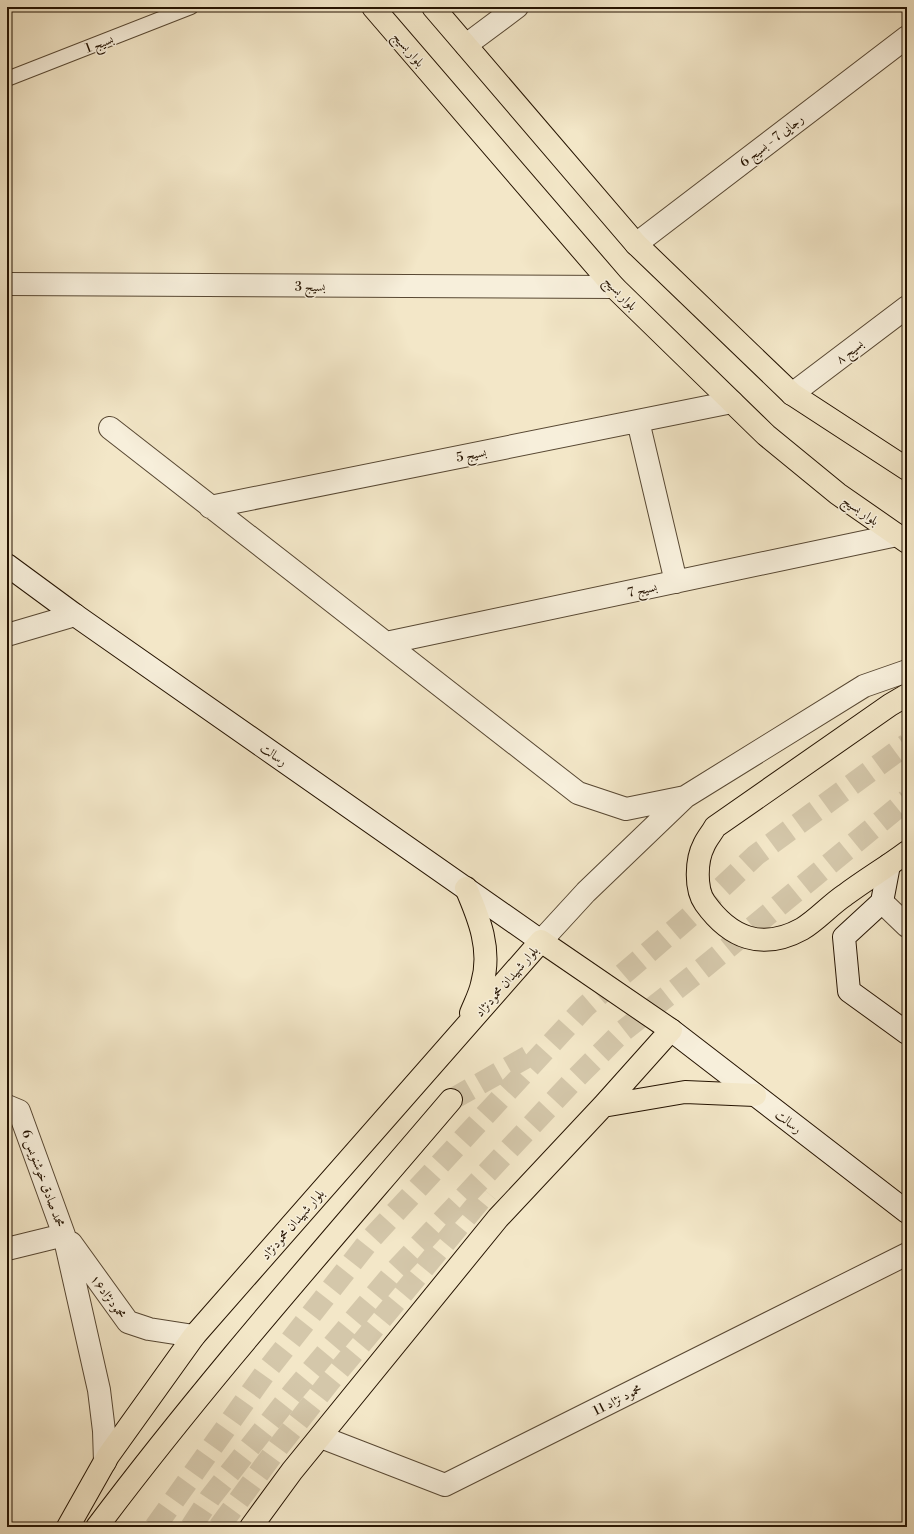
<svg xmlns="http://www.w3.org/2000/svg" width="914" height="1534" viewBox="0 0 914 1534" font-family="'Libre Bodoni',Amiri,serif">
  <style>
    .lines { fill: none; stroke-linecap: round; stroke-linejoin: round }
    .primary-tunnel { stroke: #d4c7aa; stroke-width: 22; stroke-dasharray: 22 11; stroke-linecap: butt }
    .service-casing { stroke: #584833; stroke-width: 16 }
    .minor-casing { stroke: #584833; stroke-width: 24 }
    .secondary-casing { stroke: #251301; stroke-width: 24 }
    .primary-casing { stroke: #251301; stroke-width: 24 }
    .service { stroke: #f7efdb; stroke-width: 14 }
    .minor { stroke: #f7efdb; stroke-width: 22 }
    .secondary { stroke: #f7efdb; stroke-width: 22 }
    .primary { stroke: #f3e7c8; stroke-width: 22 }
    .labels { text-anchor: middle; stroke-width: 3; stroke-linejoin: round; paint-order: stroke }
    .street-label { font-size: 13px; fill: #251301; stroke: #f7efdb }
  </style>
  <rect width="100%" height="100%" fill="#f3e7c8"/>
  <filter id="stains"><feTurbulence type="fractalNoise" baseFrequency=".005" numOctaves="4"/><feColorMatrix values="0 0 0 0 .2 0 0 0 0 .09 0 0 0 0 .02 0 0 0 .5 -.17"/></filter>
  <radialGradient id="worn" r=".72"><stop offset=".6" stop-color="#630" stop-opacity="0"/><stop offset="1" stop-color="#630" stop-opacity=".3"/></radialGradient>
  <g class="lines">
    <!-- primary-tunnel -->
    <path class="primary-tunnel" d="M451 1100 534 1053
      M155 1527 265 1373 369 1241 585 1007 701 907 756 855 907 744
      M191 1527 210 1498 294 1391 395 1271 572 1082 623 1031 703 968 907 800
      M219 1527 279 1446 330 1381 487 1192"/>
    <!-- service casing -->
    <g class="service-casing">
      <path id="service" d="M7 79 191 7"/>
    </g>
    <!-- minor casing -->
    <g class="minor-casing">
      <path id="minor" d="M466 45 517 7
        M636 244 907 37
        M7 284 614 287
        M792 394 907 307
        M638 421 676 582
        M110 428 578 793 626 809 685 797 864 686 907 671
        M210 507 732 402
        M7 635 75 615
        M386 643 897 535
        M882 902 907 926
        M541 941 586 892 685 797
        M7 1106 19 1111 64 1235 99 1390 104 1431 105 1462
        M71 1243 128 1322 149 1329 194 1336
        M7 1249 64 1235
        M321 1437 445 1485 907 1254"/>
    </g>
    <!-- secondary casing -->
    <g class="secondary-casing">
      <path id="secondary" d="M7 565 75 615 541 941
        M889 865 882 902 844 937 849 991 907 1033
        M671 1030 907 1212"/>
    </g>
    <!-- primary casing -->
    <g class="primary-casing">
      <path id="primary" d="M373 7 614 287 766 435 838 494 907 542
        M433 7 636 244 792 394 907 469
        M907 695 890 705 715 827C712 833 707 838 704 845 696 860 695 889 705 903 730 938 762 951 802 929 817 920 830 905 845 895 865 880 887 867 907 852
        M466 888C479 918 492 950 482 984 480 994 475 1003 471 1013
        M603 1106 685 1092 755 1095
        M68 1527 108 1456 194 1336 541 941 671 1030 603 1106 498 1218 292 1471 251 1527
        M97 1527C208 1379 331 1241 451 1100"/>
    </g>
    <!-- service -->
    <use href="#service" class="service"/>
    <!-- minor -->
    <use href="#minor" class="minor"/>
    <!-- secondary -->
    <use href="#secondary" class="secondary"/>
    <!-- primary -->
    <use href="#primary" class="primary"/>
  </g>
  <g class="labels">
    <!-- street labels -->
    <g class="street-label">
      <text transform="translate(99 43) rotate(-21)" y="5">بسیج 1</text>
      <text transform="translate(409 49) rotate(49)" y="5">بلوار بسیج</text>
      <text transform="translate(771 140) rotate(-38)" y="5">رجایی 7 - بسیج 6</text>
      <text x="310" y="291">بسیج 3</text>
      <text transform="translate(621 293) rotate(46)" y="5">بلوار بسیج</text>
      <text transform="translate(849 351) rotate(-37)" y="5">بسیج ۸</text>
      <text transform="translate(471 454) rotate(-11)" y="5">بسیج 5</text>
      <text transform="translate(861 510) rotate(35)" y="5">بلوار بسیج</text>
      <text transform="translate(642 589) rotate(-12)" y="5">بسیج 7</text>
      <text transform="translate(274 754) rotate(35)" y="5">رسالت</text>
      <text transform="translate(506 981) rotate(-49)" y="5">بلوار شهیدان محمودنژاد</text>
      <text transform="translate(789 1121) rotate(38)" y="5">رسالت</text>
      <text transform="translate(44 1178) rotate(70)" y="5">محمد صادق خوشنویس 6</text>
      <text transform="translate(292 1224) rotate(-49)" y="5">بلوار شهیدان محمودنژاد</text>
      <text transform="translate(109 1296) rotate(54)" y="5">محمودنژاد۱۶</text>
      <text transform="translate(617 1399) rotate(-27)" y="5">محمود نژاد 11</text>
    </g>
  </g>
  <!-- margin -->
  <rect width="914" height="1534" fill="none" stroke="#f3e7c8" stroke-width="24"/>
  <rect x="8" y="8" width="898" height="1518" fill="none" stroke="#251301" stroke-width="2"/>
  <rect x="12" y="12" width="890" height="1510" fill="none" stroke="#251301"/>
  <rect width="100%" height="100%" filter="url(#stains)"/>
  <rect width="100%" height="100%" fill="url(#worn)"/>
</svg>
